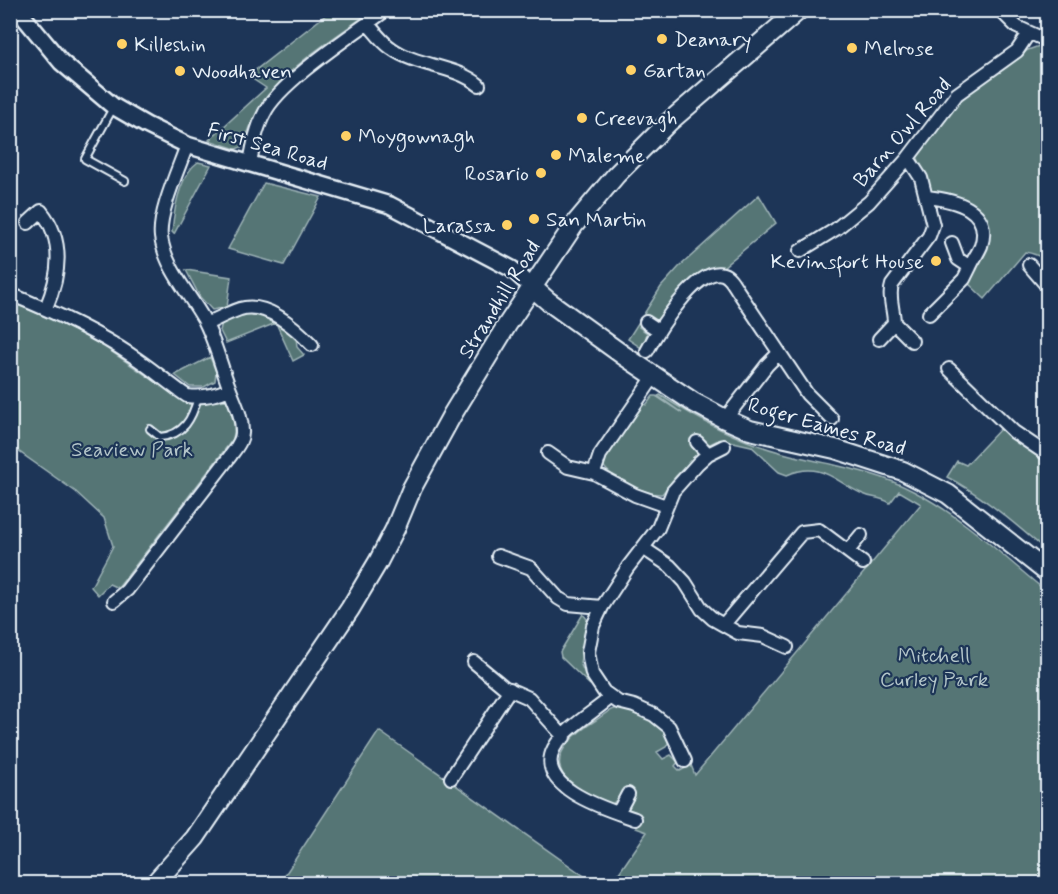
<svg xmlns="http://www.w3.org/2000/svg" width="1058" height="894" viewBox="0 0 1058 894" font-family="Mynerve,sans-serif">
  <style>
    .green { fill: #547575; stroke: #9eb3b6; stroke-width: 1.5 }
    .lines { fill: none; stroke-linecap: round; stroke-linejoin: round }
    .service-casing { stroke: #e8f1f8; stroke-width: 10 }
    .minor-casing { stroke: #e8f1f8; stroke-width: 16 }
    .tertiary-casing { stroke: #e8f1f8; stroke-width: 20 }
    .secondary-casing { stroke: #e8f1f8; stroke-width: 22 }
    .service { stroke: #1d3557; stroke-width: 6 }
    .minor { stroke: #1d3557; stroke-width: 12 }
    .tertiary { stroke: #1d3557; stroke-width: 15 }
    .secondary { stroke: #1d3557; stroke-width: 18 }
    .poi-dot { fill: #ffd166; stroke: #1d3557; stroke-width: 2 }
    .labels { text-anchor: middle; stroke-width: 4.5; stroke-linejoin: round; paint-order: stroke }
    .poi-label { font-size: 21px; fill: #e8f1f8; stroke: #1d3557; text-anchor: start }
    .street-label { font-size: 21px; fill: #e8f1f8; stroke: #1d3557 }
    .park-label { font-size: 21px; fill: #b4c6ca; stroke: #1d3557 }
  </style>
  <rect width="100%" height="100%" fill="#1d3557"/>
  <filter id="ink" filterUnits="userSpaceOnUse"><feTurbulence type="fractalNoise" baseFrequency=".0167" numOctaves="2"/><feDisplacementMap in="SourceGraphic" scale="12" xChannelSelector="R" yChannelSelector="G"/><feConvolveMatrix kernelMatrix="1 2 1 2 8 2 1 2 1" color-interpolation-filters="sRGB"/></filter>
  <g filter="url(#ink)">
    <!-- green -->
    <path class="green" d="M332 10 371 11C323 47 258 82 244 146L236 149 209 140 266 88 248 76Z
      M1039 46 1047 47V279C1037 264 1053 257 1025 252L985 299 967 282 986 225 931 191 917 156 960 99 1028 50Z
      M198 162 211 165 210 167 174 234 172 232C174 210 180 175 198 162Z
      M264 183 321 197 284 265 228 249Z
      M759 195 776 223 723 267C694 272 676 303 655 322L644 319 639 327 647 333 643 349 628 339 661 287 679 267Z
      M186 270 231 277 227 307 212 310 200 297Z
      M11 302 58 322 103 346 188 404 226 400C235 412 236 425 233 439L118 588 109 584 98 595 91 587 113 546 104 518 76 492 11 446Z
      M242 313C269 314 276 319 296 336L297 347 304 355 293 361 276 323 226 343 220 331 222 322Z
      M210 357 216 372 215 381 204 387H190L175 375Z
      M660 395C699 420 738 441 783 453 827 465 872 469 913 491 962 516 1005 558 1047 592V883H612L647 832 636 828 639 814 634 813 627 807 625 792 611 805C555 784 537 757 596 720 603 716 611 707 620 708 641 709 656 724 672 736L666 747 657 752 663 759 671 755 678 762 675 766 680 771 691 765 695 775 921 504 899 491 890 503C879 496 873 499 863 494 835 482 822 460 787 475L779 472 751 446 720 439 708 445 695 436 691 440 699 454 676 476 662 494C646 495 610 478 603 465L604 459 643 403 646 405 653 396H656L682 413 658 396Z
      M1002 427 1020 444 1047 460V551C1016 525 984 496 947 477L957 461 966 465Z
      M583 614 587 619 580 663 590 685 561 657 560 652Z
      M379 731 406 750 594 883 279 884Z"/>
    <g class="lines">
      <!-- service casing -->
      <g class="service-casing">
        <path id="service" d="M113 108 85 159 125 181
          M150 429 160 437C184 435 192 419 198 397"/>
      </g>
      <!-- minor casing -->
      <g class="minor-casing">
        <path id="minor" d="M1000 10 1017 27 1048 41
          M368 24C375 32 382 42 391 48 417 67 455 65 479 85
          M908 158 921 178 933 225 929 236 892 285C888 297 894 310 894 323L912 341
          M250 163C253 147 256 129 264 114 279 82 355 33 386 10
          M927 197C953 200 993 208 981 246 978 253 973 260 970 267L958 259 952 243
          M28 223 41 211C65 240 60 275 46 308
          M800 251 836 229 869 202 908 158 957 94 1017 51 1029 33
          M1029 265 1048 287
          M10 294C52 311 94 330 131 355 150 367 168 383 187 396 203 398 216 395 229 389
          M929 314 964 279 970 267
          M646 322 658 330
          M206 324C217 319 228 313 240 309 266 301 296 328 312 345
          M879 339 894 323
          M647 351C657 332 697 266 723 274 730 276 734 285 738 291L807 394 832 419
          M949 369 1014 432 1048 455
          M725 419 767 365 779 353
          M697 442 708 454
          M548 453 568 467 594 473 635 495 666 506
          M594 473 600 455 655 375
          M643 548 670 566 685 582 702 609 713 619 738 633 763 636 787 647
          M848 551 861 535
          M498 556 531 568 558 598 568 604 602 607
          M114 601 127 590 231 455C236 448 243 440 242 431 242 415 234 401 229 387 220 364 215 340 203 318 188 292 165 267 161 237 158 213 179 168 187 145
          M724 624 802 532 819 530 863 563
          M474 662 504 687 529 698 564 737
          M610 698C594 712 564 729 554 748 533 788 609 810 635 819
          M685 761 669 727 654 715 634 706 618 702 604 692 592 674 588 652 593 626 602 607 628 567 658 528 673 491 698 463 708 454 724 446
          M451 778 510 689
          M618 813 628 794"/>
      </g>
      <!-- tertiary casing -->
      <g class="tertiary-casing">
        <path id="tertiary" d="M18 10 61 62 113 106 146 125 187 145 390 205 512 269 532 287"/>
      </g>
      <!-- secondary casing -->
      <g class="secondary-casing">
        <path id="secondary" d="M532 287 548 301 623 355 693 402 725 419 750 430 835 449 903 471 948 494 1048 573
          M154 884 195 838 350 609 378 562 395 529 412 488 452 415 507 325 574 225 616 175 669 122 799 10"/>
      </g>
      <!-- service -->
      <use href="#service" class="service"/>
      <!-- minor -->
      <use href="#minor" class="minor"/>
      <!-- tertiary -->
      <use href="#tertiary" class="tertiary"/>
      <!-- secondary -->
      <use href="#secondary" class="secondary"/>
    </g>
  </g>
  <!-- markers -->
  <g class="poi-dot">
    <circle cx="662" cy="39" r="6"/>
    <circle cx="122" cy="44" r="6"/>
    <circle cx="852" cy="48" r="6"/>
    <circle cx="631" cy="70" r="6"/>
    <circle cx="180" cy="71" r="6"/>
    <circle cx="582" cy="118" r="6"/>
    <circle cx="346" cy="136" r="6"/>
    <circle cx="556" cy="155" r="6"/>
    <circle cx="541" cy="173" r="6"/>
    <circle cx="534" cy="219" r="6"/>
    <circle cx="507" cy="225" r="6"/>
    <circle cx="936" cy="261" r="6"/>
  </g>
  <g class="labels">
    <!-- poi labels -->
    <g class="poi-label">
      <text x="674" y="46">Deanary</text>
      <text x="134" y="51">Killeshin</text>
      <text x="864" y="55">Melrose</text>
      <text x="643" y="77">Gartan</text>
      <text x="192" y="78">Woodhaven</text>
      <text x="594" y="125">Creevagh</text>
      <text x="358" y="143">Moygownagh</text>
      <text x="568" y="162">Maleme</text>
      <text x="529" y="180" text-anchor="end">Rosario</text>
      <text x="546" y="226">San Martin</text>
      <text x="495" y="232" text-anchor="end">Larassa</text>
      <text x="924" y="268" text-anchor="end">Kevinsfort House</text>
    </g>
    <!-- street labels -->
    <g class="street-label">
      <text transform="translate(902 132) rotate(-49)" y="7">Barn Owl Road</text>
      <text transform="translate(268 146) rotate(16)" y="7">First Sea Road</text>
      <text transform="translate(499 299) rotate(-58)" y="7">Strandhill Road</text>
      <text transform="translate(827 426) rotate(16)" y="7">Roger Eames Road</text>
    </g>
    <!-- park labels -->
    <g class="park-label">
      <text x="132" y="456">Seaview Park</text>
      <text x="934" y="662">Mitchell<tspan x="934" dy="24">Curley Park</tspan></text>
    </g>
  </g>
  <!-- margin -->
  <rect width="1058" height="894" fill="none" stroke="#1d3557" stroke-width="36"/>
  <rect x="18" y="18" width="1022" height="858" fill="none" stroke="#e8f1f8" stroke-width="2" filter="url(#ink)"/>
</svg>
